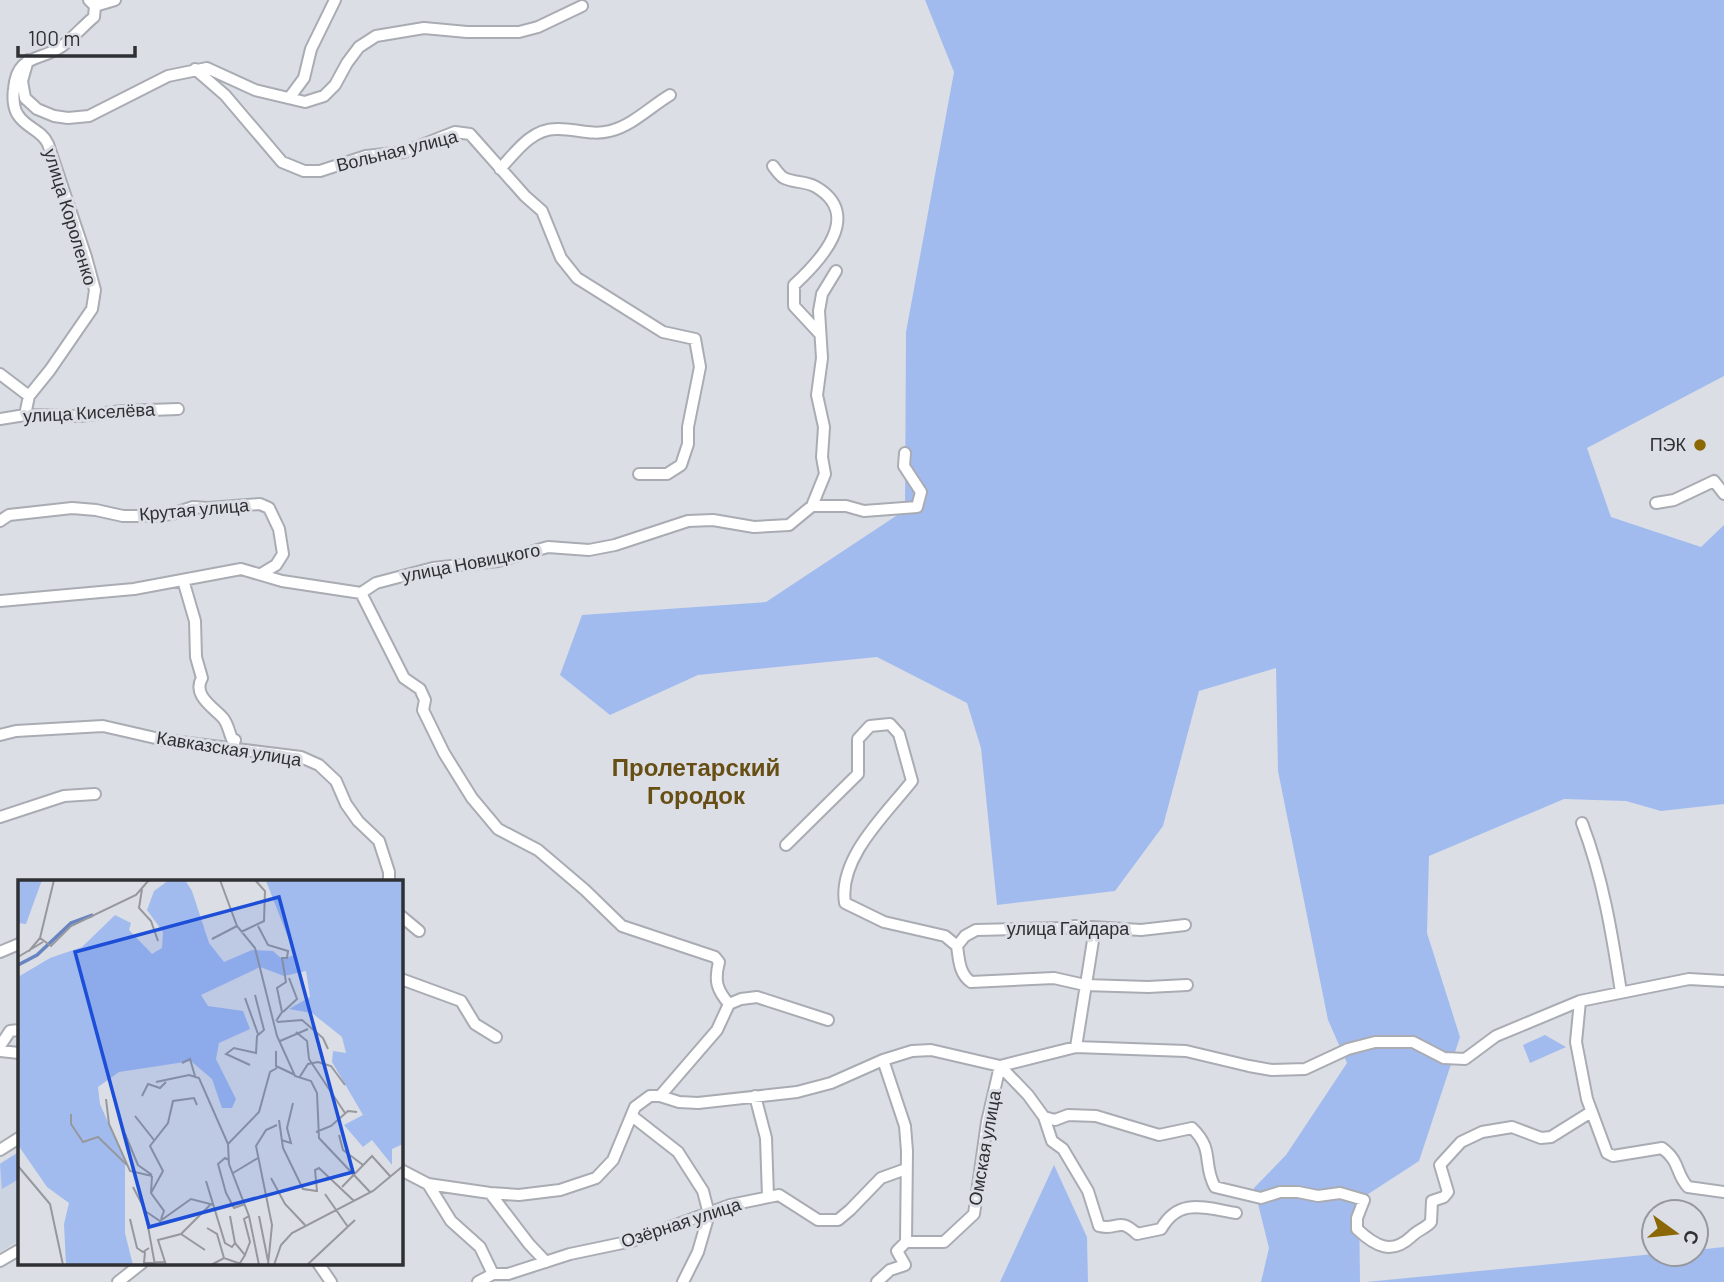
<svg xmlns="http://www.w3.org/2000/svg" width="1724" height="1282" viewBox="0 0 1724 1282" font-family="Barlow,sans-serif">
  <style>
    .built { fill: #ccd3e1 }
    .green { fill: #a2bbef }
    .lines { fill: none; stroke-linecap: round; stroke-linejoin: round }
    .minor-casing { stroke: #a9acb3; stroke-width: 14 }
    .minor { stroke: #fff; stroke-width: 10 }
    .poi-dot { fill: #8b6706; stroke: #dbdee5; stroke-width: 2.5 }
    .labels { text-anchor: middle; stroke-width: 6; stroke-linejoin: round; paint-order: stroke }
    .street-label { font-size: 18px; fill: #2f3033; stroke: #dbdee5 }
    .poi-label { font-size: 18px; fill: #2f3033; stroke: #dbdee5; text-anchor: end }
    .district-label { font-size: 24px; font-weight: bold; fill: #674e14; stroke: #dbdee5 }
    .inset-river { fill: none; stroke: #6885c1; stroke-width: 3.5 }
    .inset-road { fill: none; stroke: #96989e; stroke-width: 2 }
    .view { fill: #1d4ed8; fill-opacity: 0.15; stroke: #1d4ed8; stroke-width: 3.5 }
    .inset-edge { fill: none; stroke: #2f3033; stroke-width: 3.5 }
  </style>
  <rect width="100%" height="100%" fill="#dbdee5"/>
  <!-- built -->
  <path class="built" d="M19 1151V1240L0 1252V1163Z"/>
  <!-- green -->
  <path class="green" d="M925 0H1724V376L1587 448 1611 517 1701 547 1724 525V804L1661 811 1626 801 1564 799 1429 856 1427 933 1460 1037 1419 1161 1359 1200 1360 1282H1261L1269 1248 1254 1188 1286 1155 1347 1063 1328 1020 1278 771 1276 668 1199 691 1163 826 1115 891 997 905 981 748 967 703 877 657 698 675 610 715 560 675 582 615 766 602 905 510 906 332 954 72Z
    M1545 1035 1566 1047 1530 1063 1523 1045Z
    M19 1152V1179L2 1189 0 1164Z
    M1054 1165 1087 1237 1088 1282H1000Z
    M1724 1247V1282H1366L1654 1254H1696V1250Z"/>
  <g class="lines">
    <!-- minor casing -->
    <g class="minor-casing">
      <path id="minor" d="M89 0 95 6 115 0
        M28 60 22 81 25 98 37 109 54 116 68 118 89 116 168 76 207 68 255 90 305 102 324 96 335 85 347 63 359 47 376 36 424 28 467 32H519L538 27 582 6
        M195 69 225 95 282 162 304 171H320L366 156 404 152 455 132 470 134 525 196 542 211 561 258 577 278 663 332 695 339 700 367 688 427V444L681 465 667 474H639
        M290 97 304 78 311 49 335 0
        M773 166C776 170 780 176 784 178 794 183 806 181 816 187 864 215 820 261 794 285V306L820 334
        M500 169C515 153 531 129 556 129 574 128 591 136 610 131 633 125 650 107 670 95
        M0 374 29 396
        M25 415 29 396 50 370 92 309 95 290 86 257 48 144C42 130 26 128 18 115 13 108 13 96 14 89 17 53 40 62 62 46 73 38 83 26 94 17L95 6
        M0 419 25 415 80 416 122 411 178 409
        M1656 503 1674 500 1714 481 1724 494
        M812 506H846L864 511 917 507 921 492 904 466 905 453
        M0 521 9 515 72 508 96 510 123 516H152L172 514 193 507 208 508 260 504 269 508 279 529 283 554 276 565 261 574
        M183 580 195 621 196 657 202 678C192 695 213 707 223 718 228 724 229 732 232 739L235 740 232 749
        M361 593 404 678 420 689 425 700 423 710 444 753 472 798 498 829 538 850 585 890 622 926 715 957 719 962C714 981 717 990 729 1004
        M0 601 134 589 241 569 282 581 361 593 376 583 433 568 498 561 548 547 589 550 615 545 688 521 713 520 754 527 789 525 812 506 825 474 822 457 824 427 817 395 822 358 819 311 822 294 836 271
        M0 735 16 731 103 726 164 740 301 757 319 765 336 781 346 804 358 821 379 841 389 872V881
        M0 817 64 796 95 794
        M1582 823C1603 878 1612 934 1621 992
        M786 845 858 774V739L870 726 890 724 899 734 912 781C886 814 838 858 845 903L884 922 945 936 957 946
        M401 916 419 931
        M957 946C959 959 959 974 971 982L1054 978 1085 985 1148 987 1187 985
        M957 946 965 936 976 930 1063 928 1075 926 1141 930 1185 925
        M0 952 19 944
        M401 979 461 1001 475 1024 496 1037
        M1580 1001 1576 1042 1587 1099 1607 1153 1613 1156 1662 1148C1681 1162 1675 1173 1688 1187L1724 1192
        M0 1046 10 1031 19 1030
        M1076 1047 1095 928
        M0 1051 19 1053
        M883 1060 905 1126 907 1151 906 1242
        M1000 1066 1028 1095 1044 1117 1055 1120 1068 1115 1096 1116 1159 1135 1192 1128C1215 1150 1202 1164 1215 1187L1261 1198 1280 1192H1298L1318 1196 1340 1193 1364 1200 1357 1218V1229C1376 1247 1392 1255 1412 1236 1418 1230 1426 1228 1431 1222L1432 1201 1444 1197 1448 1192 1440 1165 1461 1142 1482 1132 1512 1127 1541 1138 1551 1137 1591 1112
        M660 1096 717 1030 729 1004 741 999 757 997 828 1020
        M755 1096 766 1138 768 1197
        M632 1116 678 1152 703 1191 709 1214 698 1252 683 1282
        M1044 1117 1052 1141 1063 1149 1088 1191 1099 1226C1118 1231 1118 1216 1137 1234L1161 1229C1179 1197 1205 1208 1236 1213
        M0 1150 19 1138
        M401 1170 428 1184 490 1193 519 1195 560 1190 596 1178 613 1160 635 1107 650 1096H660L679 1102 698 1103 797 1092 831 1083 883 1060 912 1051 931 1050 1000 1066 1076 1047 1186 1051 1249 1066 1272 1070 1305 1069 1348 1049 1375 1042H1413L1444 1058 1465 1059 1496 1036 1580 1001 1689 979 1724 981
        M428 1184 451 1221 480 1247 493 1274
        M490 1193 529 1244 546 1262
        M0 1261 19 1250
        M318 1263 331 1282
        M118 1282 142 1263
        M478 1282 493 1274H508L570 1254 632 1241 730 1205 779 1195 818 1220H838L850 1210 881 1178 906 1169
        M877 1282 890 1270 905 1265 897 1251 906 1242H944L974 1214 987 1122 1000 1066"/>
    </g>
    <!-- minor -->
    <use href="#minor" class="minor"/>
  </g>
  <!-- markers -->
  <circle class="poi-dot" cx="1700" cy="445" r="7"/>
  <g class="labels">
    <!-- street labels -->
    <g class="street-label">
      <text transform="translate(397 151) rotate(-14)" y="6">Вольная улица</text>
      <text transform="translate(70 217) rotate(73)" y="6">улица Короленко</text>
      <text transform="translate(89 413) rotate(-3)" y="6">улица Киселёва</text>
      <text transform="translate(194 510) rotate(-5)" y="6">Крутая улица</text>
      <text transform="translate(471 563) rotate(-11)" y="6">улица Новицкого</text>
      <text transform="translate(229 749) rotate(9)" y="6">Кавказская улица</text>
      <text x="1068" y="935">улица Гайдара</text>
      <text transform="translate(985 1148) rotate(-80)" y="6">Омская улица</text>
      <text transform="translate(681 1223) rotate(-18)" y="6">Озёрная улица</text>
    </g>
    <!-- poi labels -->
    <g class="poi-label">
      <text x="1686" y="451">ПЭК</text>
    </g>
    <!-- district labels -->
    <g class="district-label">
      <text x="696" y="776">Пролетарский<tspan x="696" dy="28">Городок</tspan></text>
    </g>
  </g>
  <!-- overview -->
  <g transform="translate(18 880)">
    <rect width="385" height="385" fill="#dbdee5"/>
    <path d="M0 0H24L8 44 0 43ZM151 0H167L174 11 191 63 206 82 234 70 255 71 264 79 277 75 248 1 243 0H385V264L374 269V285L354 260 345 267 326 245 345 235 314 182 315 171 328 173 324 157 294 133 271 129 292 117 288 91 266 96 242 87 183 115 190 126 225 131 232 149 201 163 198 179 218 219 214 228H204L194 199 173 181 101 192 80 207 82 224 107 281V353L115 385H48L46 344 51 323 29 307 0 265V97L32 78 64 67 97 35 113 43 111 50 134 74 144 68 145 52 129 30 136 11Z" fill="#a2bbef"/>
    <path class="inset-river" d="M0 85 19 75 53 43 75 35"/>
    <path class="inset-road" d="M202 0 219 46 237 68 259 156 277 196 293 201 299 213 301 258 352 312M124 9 121 28 133 41 140 61M240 46 250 65 270 71 269 78H264L268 102 259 108 264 132 258 141M223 52 246 41 247 11 237 0M22 58 33 66 53 46 118 15 131 0M194 59 219 46M11 71 22 58 36 0M0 77 25 62M227 118 240 154M265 132 279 119 271 98M259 142 284 140 305 158 310 169M278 152 289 161 291 179 327 233M262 161 290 149M258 171V186L277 195M164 183 172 179 177 196M232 185 208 174 216 168 238 173 239 156 246 150 237 115M281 198 290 184 300 182 313 186 327 205M138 202 171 195 181 198 210 264 211 284 231 336 241 385M124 216 130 204 142 208 148 202M88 219 91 244 112 291 134 296M53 234V244L65 262 80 257 109 285M117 236 136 260M261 240 265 268 285 309 299 311 297 290 301 288 336 321M298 252 313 246 330 231 339 232M107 254 120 285 134 295M321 255 325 270 345 285M263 260 273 263 269 248 275 223M210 264 241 232 252 192 259 188M211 280 207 278 200 284 208 313 216 328 227 324M0 286 32 324 45 385M215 293 240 278M134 296 133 313 146 331 143 339M253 298 267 324 287 345M188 301 207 363 214 367 217 363M115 307 127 330 137 385M324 307 354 276 372 296M133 313 145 291 132 266 150 243 155 221 176 218 179 225M307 314 330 347M0 321V353M127 331 142 341 173 319 196 325M212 336 217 363 227 375 222 383M241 336 250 381M112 339 119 368 125 372 131 368M189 348 199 354 206 378M163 354 187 370M127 372 126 383 147 382M227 375 232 362 226 339 231 336M148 385 140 360 163 354 192 325M193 385 206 378 226 385M250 385 254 345 238 266 248 250 259 245M256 385 263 365 274 353 355 311 385 286M289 385 337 340"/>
    <path class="view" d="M261 17 335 292 131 347 57 72Z"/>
    <rect width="385" height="385" class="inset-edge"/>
  </g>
  <!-- north arrow -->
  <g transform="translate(1675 1233) rotate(105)"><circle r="33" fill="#dbdee5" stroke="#96989e" stroke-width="2"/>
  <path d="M0-5L12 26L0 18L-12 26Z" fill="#8b6706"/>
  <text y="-10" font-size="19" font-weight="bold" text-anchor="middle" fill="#2f3033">С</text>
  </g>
  <!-- scale -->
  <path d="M18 46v10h117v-10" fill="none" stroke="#2f3033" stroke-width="3.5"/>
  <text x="28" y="46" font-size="21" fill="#2f3033" stroke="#dbdee5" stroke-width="5" paint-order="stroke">100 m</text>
</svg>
